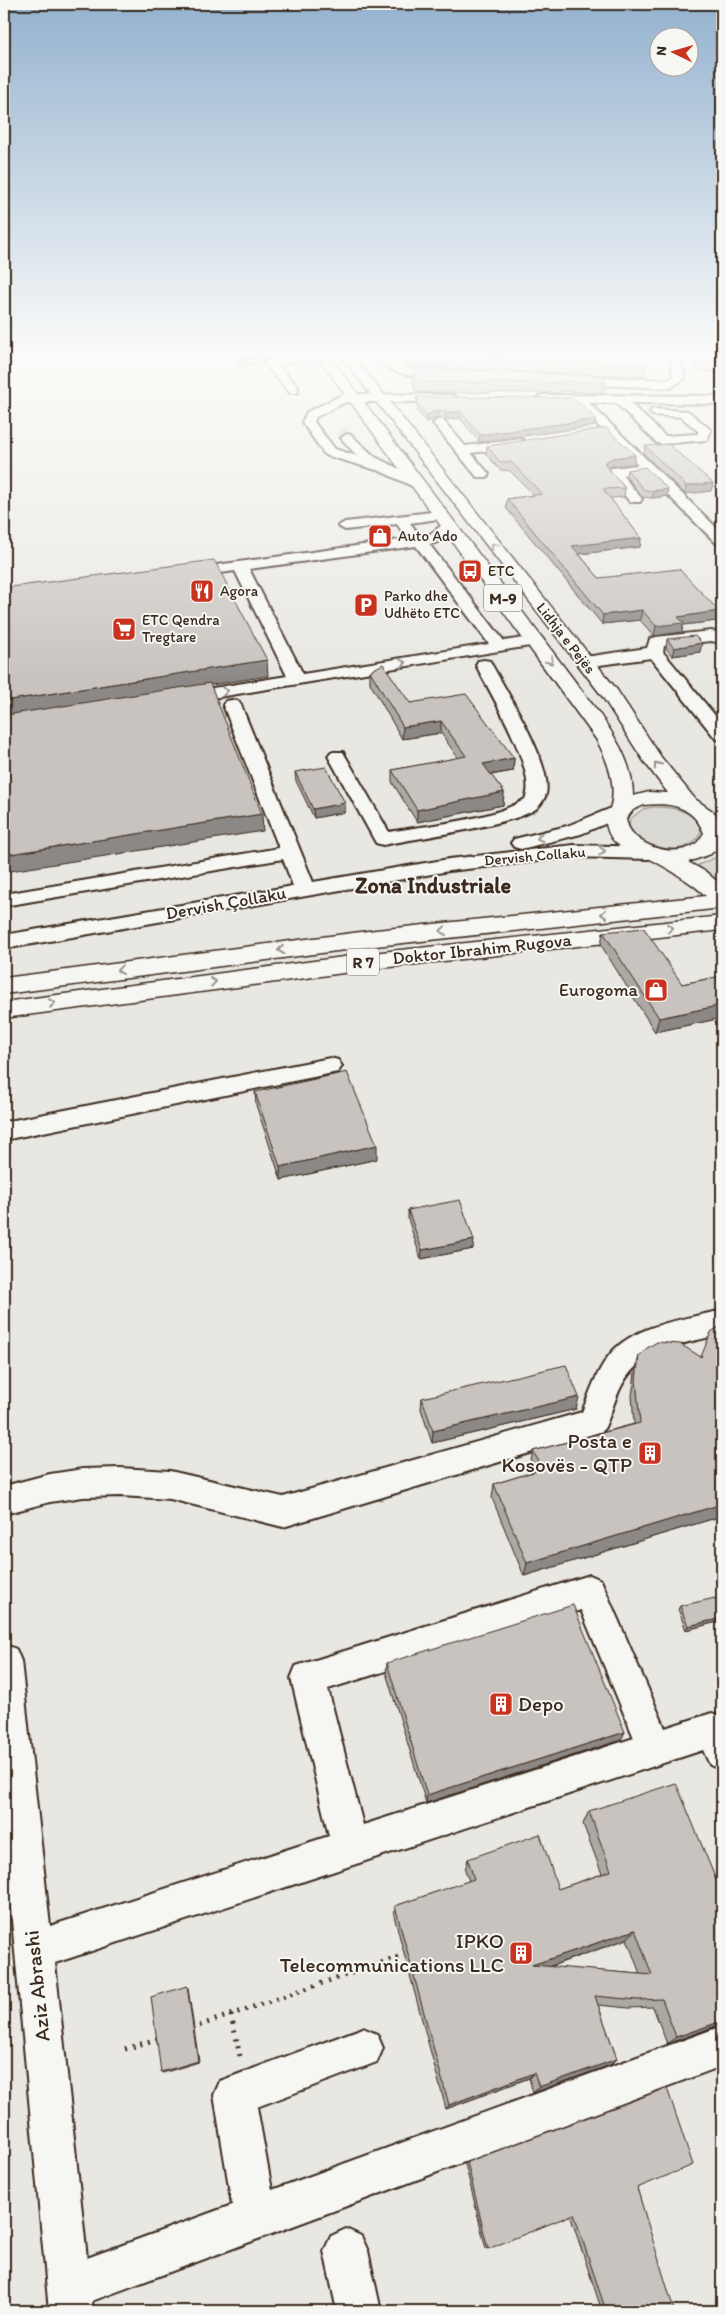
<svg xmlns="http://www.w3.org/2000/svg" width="726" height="2315" viewBox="0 0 726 2315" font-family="Itim,sans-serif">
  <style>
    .built { fill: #e8e7e2 }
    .green { fill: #dad9d3; stroke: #8a8278 }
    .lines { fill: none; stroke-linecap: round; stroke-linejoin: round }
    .minor-tunnel { stroke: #d1cdc8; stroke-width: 12; stroke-dasharray: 12 6; stroke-linecap: butt }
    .minor-casing { stroke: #3b2a1e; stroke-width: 4 }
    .highway-casing { stroke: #3b2a1e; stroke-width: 3 }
    .path { stroke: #3b2a1e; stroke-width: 5; stroke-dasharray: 2 6; stroke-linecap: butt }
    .minor { fill: #f6f6f2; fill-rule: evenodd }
    .highway { fill: #f6f6f2; fill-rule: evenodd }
    .wall { fill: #aca8a3; stroke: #3b2a1e; fill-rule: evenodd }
    .shaded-wall { fill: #8c8885; stroke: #3b2a1e }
    .building { fill: #c8c3be; stroke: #3b2a1e; fill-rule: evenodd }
    .oneway { stroke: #989088 }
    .labels { text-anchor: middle; stroke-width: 4; stroke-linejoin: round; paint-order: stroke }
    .far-poi-label { font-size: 15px; fill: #3b2a1e; stroke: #f6f6f2; text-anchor: start }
    .far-street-label { font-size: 15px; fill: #3b2a1e; stroke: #f6f6f2 }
    .shield { fill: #f6f6f2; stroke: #73675e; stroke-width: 1 }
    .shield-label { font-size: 16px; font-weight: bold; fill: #3b2a1e }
    .street-label { font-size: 18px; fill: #3b2a1e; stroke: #f6f6f2 }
    .poi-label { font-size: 18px; fill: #3b2a1e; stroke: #f6f6f2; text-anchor: end }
    .near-poi-label { font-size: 21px; fill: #3b2a1e; stroke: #f6f6f2; text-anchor: end }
    .near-street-label { font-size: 21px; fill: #3b2a1e; stroke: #f6f6f2 }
    .district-label { font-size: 22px; font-weight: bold; fill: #3b2a1e; stroke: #f6f6f2 }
  </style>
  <rect width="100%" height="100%" fill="#f6f6f2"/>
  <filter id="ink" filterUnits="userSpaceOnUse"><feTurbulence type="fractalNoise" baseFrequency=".02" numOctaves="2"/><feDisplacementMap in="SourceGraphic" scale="10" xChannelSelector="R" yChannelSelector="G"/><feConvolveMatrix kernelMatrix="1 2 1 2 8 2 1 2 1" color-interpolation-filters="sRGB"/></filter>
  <g filter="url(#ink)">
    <!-- built -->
    <path class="built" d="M4 357H722V2311H4Z"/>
    <!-- green -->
    <path class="green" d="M653 807C672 807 695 810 701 831 691 861 640 849 629 826L630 819 643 809Z
      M719 856 722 861V885L698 865Z"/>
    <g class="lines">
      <!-- minor-tunnel -->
      <path class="minor-tunnel" d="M341 429 347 438"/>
      <!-- minor casing -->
      <g class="minor-casing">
        <path id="minor" d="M286 357H307L305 359 278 365 298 387V393H290L264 363 266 361Z
          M376 357C392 355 398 367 413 369 424 371 444 366 452 374L446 377C422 377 393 378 376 357Z
          M670 357H680L685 378 670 388 571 384 565 380 571 376 668 380 673 377Z
          M344 394 454 395 456 398 450 402H346L316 417 314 422 335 449 357 456 341 438 347 434 351 435 375 457 422 480 424 483 422 486H412L380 471 325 455 302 422 307 412Z
          M542 395 722 396V404L630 403 665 436 698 434V431L681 417 652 415 650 412 652 409 688 411 711 430 707 440 662 444 657 443 616 403H589L722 533V545L717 544 645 472 622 475 642 499 640 502H630L605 472 612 468 638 465 575 403 538 402 536 399Z
          M439 419 443 420 465 446 521 439 527 443 521 447 471 453 489 474 487 477H477L433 423Z
          M440 511 445 512 447 515 445 518 410 523C424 542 428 537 444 523H454L456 526C449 536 441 543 429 544L504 641 536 636 542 638 544 641 542 644 182 703 176 702 173 698 176 694 182 693 287 676 235 571 185 578 177 573 180 570 407 539 397 524 345 530 338 526 345 522ZM416 546 489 644 303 674 249 569Z
          M711 631 722 633V643L711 641 664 646 663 652 722 724V740L716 739 651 658 585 667 579 666 577 662 579 658 585 657 647 648 650 639 656 637Z
          M484 660 490 661 492 665C507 692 553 766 546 794 545 798 541 804 538 807 521 824 412 839 383 845L376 843 328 756 331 752H343L389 832C427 825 494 820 525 799 539 773 489 691 476 665L478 661Z
          M232 700 238 701 241 705 313 882 449 859 574 845 648 847 655 849 658 853 655 857 648 859 574 857 449 871 4 949V935L293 886 283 859 4 906V894L279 848 223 705 226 701Z
          M619 805 626 807 629 811 626 815 581 834 521 849 514 847 511 843 514 839 567 826Z
          M330 1058 338 1060 342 1066 338 1072 4 1140V1122Z
          M722 1310V1334C685 1344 642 1347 622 1385 614 1399 611 1416 603 1431L283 1527 170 1499 120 1496 83 1497 50 1502 4 1514V1486L50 1474 83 1469 120 1468 170 1471 283 1497 582 1412C590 1392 597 1370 611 1353 636 1324 687 1319 722 1310Z
          M590 1575 601 1580 665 1728 712 1713 722 1717V1770L710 1765 703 1750 55 1963 87 2258 232 2205 214 2095 220 2081 363 2028 377 2034 383 2048 377 2062 257 2107 272 2190 722 2026V2066L92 2301 93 2311H49L4 1836V1644L16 1649 21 1661 50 1926 329 1836 291 1678 296 1666ZM581 1610 634 1738 363 1825 328 1689Z
          M346 2229 361 2236 368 2251 381 2311H337L324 2251 331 2236Z"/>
      </g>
      <!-- highway casing -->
      <g class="highway-casing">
        <path id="highway" d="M318 357H330L598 712C616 738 633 763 633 796L649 792 668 793 643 760 602 696 342 357H354L617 690 661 757 695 799 714 812 722 825V854L713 851 711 854 688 862 706 872 722 886V908L376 946 4 994V978L376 930 706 896C690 881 672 871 654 861 631 848 609 852 605 818 621 795 609 762 596 739ZM644 805C671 802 693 806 704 833 701 837 698 843 694 845 672 859 630 845 626 819L633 810Z
          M722 916V930L381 968 4 1018V1002L381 952Z"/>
      </g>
      <!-- path -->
      <path class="path" d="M231 2015 241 2061
        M192 2028 404 1955
        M125 2049 160 2038"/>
      <!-- minor -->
      <use href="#minor" class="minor"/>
      <!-- highway -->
      <use href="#highway" class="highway"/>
    </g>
    <!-- wall -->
    <path class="wall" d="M233 357H265V359L263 364 239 366Z
      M403 357H645L647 364 645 377 408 367 403 359Z
      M694 357H722V386L718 372 698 371Z
      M414 368 605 383 604 393 561 391V393L415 392 413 379Z
      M417 397 596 419 595 426 479 442 460 418 445 420 439 417 426 422 418 412 417 404Z
      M487 446 635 455 634 464 612 466 608 468 625 488 624 497 610 498 641 538 640 547 579 554 599 578 717 621 683 625 682 632 654 636 640 620 602 624 506 508 507 499 534 495 510 471 500 470 486 454Z
      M645 446 713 483 711 491 685 494 644 454Z
      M719 460H722V478L717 473Z
      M627 470 667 496 652 498 642 497 626 476Z
      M667 639 700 652 672 656 666 648Z
      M370 671 410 703 514 758 513 771 491 775 504 792 503 805 417 822 392 782V770L458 758 441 733 402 739 370 683Z
      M295 772 345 812 314 818 296 781Z
      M603 932 682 984 722 976V1018L655 1032 601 945Z
      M255 1092 377 1159 281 1180 256 1105Z
      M408 1210 473 1249 421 1259 408 1219Z
      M722 1325V1516L524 1576 492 1498 494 1484 533 1472 530 1466 533 1451 634 1424 632 1396 635 1372 639 1356 701 1357Z
      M422 1398 576 1409 432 1443 421 1409Z
      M680 1606 721 1621 686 1630 678 1609Z
      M387 1663 621 1740 426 1803 386 1673Z
      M589 1811 722 1894V2025L721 2024 667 2044 653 2007 629 2008 598 2005 617 2059 610 2065 533 2093 529 2078 446 2109 394 1916 395 1906 469 1881 465 1870 468 1859 558 1889 602 1874 583 1824ZM627 1939 640 1974 549 1967Z
      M467 2162 637 2188 672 2311H602L570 2215 486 2249 465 2164Z"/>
    <!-- shaded-wall -->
    <path class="shaded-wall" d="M265 357V359L263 364 239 366 238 359Z
      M440 410 439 417 426 422V415Z
      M460 411V418L445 420 446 413Z
      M596 419 595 426 479 442 480 435Z
      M635 455 634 464 612 466 604 470 605 462 613 458Z
      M713 483 711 491 685 494 686 486Z
      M668 489 667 496 652 498 653 491Z
      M641 538 640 547 571 555 572 546Z
      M642 610 640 620 602 624 603 615Z
      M719 611 717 621 683 625 682 632 654 636 656 626 678 617Z
      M702 643 700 652 672 656 674 648Z
      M267 660 268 676 8 717 4 701Z
      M441 721V733L402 739 403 727Z
      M514 758 513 771 482 776 483 764Z
      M504 792 503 805 417 822V810Z
      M345 803V812L314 818 313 809Z
      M262 814 263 831 4 872V855Z
      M722 1005V1018L655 1032 659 1018Z
      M377 1145V1159L281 1180 280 1167Z
      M474 1240 473 1249 421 1259 422 1250Z
      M579 1397 576 1409 432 1443 433 1431Z
      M722 1504V1516L524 1576 527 1563Z
      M722 1618 721 1621 686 1630 688 1626Z
      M625 1732 621 1740 426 1803 427 1795Z
      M635 1930 627 1939 528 1974 532 1965Z
      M187 1986 188 1988 199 2062 163 2073 161 2072Z
      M722 2021V2024H721L667 2044 676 2037Z
      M617 2059 610 2065 533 2093 539 2087Z
      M534 2073 529 2078 446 2109 449 2105Z"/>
    <!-- building -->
    <path class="building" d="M237 357H263H262L238 359Z
      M455 357H645L647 364Z
      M699 357H722V366L721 360 700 359Z
      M414 368 605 376V383L560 381 562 383 416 382Z
      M417 397 574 398 596 419 480 435 460 411 446 413 440 410 426 415 418 405Z
      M606 428 635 455 613 458 605 462V465L625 488 603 489 641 538 572 546 599 578 679 569 719 611 678 617 684 623 656 626 642 610 603 615 507 499 542 494 511 462H500L487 446Z
      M668 444 713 483 686 486 645 446Z
      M645 467 668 489 653 491 644 490 627 470Z
      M214 560 267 660 4 701V665L7 664 4 652V588Z
      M695 636 702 643 674 648 667 639Z
      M383 664 410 703 466 694 514 758 483 764 504 792 417 810 392 770 466 756 441 721 403 727 370 671Z
      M210 683 262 814 4 855V721L7 720 6 715Z
      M326 767 345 803 313 809 295 772Z
      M644 928 682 984 722 976V1005L659 1018 603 932Z
      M347 1072 377 1145 280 1167 255 1092Z
      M460 1200 474 1240 422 1250 408 1210Z
      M722 1325V1504L527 1563 494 1484 543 1469 533 1451 640 1423 636 1380 639 1356 647 1348 657 1342 680 1344 701 1357 711 1332Z
      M566 1365 579 1397 433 1431 422 1398Z
      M715 1598 722 1616V1618L688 1626 680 1606Z
      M573 1605 625 1732 427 1795 387 1663Z
      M676 1783 722 1894V2021L676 2037 662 1999 637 2000 595 1996 617 2059 539 2087 534 2073 449 2105 395 1906 474 1879 468 1859 540 1834 558 1889 611 1871 589 1811ZM635 1930 652 1975 532 1965Z
      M187 1986 198 2061 161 2072 151 1997Z
      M667 2088 693 2165 637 2188 674 2310 672 2311H606L574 2214 488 2249 467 2162Z"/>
    <!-- one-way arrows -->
    <defs><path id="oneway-chevron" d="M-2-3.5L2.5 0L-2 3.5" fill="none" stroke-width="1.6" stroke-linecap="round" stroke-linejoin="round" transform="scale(1.25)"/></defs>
    <g class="oneway">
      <use href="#oneway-chevron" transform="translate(494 546) rotate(-128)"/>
      <use href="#oneway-chevron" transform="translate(550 661) rotate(53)"/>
      <use href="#oneway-chevron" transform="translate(403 663) rotate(-9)"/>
      <use href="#oneway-chevron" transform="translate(225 691) rotate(-9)"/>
      <use href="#oneway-chevron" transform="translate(657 765) rotate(-125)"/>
      <use href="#oneway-chevron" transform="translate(540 838) rotate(167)"/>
      <use href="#oneway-chevron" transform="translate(602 851) rotate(1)"/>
      <use href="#oneway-chevron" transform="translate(604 914) rotate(174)"/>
      <use href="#oneway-chevron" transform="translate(670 928) rotate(-6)"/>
      <use href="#oneway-chevron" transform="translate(443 931) rotate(174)"/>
      <use href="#oneway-chevron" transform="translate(281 950) rotate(173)"/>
      <use href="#oneway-chevron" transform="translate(120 970) rotate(173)"/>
      <use href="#oneway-chevron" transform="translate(213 982) rotate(-7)"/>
      <use href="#oneway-chevron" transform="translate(52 1003) rotate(-8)"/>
    </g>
  </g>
  <!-- sky -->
  <linearGradient id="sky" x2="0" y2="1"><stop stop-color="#94b2cf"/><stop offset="0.52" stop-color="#fbfbf9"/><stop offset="1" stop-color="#fbfbf9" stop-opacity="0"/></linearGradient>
  <rect width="726" height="681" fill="url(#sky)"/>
  <!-- icons -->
  <defs>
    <g id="shop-square" transform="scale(1.25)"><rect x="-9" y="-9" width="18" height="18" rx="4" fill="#c8321e" stroke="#f6f6f2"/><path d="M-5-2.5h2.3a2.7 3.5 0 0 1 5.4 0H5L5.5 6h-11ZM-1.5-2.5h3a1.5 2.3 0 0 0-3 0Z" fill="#fff"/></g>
    <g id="bus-square" transform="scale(1.25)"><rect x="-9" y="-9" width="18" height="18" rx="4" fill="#c8321e" stroke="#f6f6f2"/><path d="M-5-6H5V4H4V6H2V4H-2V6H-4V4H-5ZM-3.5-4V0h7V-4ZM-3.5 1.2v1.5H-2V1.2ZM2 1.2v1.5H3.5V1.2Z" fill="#fff"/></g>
    <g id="restaurant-square" transform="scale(1.25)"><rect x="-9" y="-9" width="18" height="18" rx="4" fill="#c8321e" stroke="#f6f6f2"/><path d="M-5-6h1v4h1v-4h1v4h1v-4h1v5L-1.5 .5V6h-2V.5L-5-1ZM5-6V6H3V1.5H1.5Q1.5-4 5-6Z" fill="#fff"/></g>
    <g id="parking-square" transform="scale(1.25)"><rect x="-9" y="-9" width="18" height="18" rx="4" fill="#c8321e" stroke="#f6f6f2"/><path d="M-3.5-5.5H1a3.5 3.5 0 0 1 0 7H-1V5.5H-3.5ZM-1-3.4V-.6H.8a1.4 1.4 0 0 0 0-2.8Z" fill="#fff"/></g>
    <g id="supermarket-square" transform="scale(1.25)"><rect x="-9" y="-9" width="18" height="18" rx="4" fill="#c8321e" stroke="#f6f6f2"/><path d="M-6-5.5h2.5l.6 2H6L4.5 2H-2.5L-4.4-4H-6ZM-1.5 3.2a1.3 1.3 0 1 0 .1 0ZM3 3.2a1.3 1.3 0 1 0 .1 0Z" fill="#fff"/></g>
    <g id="building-square" transform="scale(1.25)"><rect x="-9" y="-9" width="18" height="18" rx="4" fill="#c8321e" stroke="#f6f6f2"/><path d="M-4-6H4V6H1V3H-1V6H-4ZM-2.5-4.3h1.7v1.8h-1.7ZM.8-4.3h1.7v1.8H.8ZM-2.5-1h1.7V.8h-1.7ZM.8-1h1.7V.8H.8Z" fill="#fff"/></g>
  </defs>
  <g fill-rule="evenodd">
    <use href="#shop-square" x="380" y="536"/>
    <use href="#bus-square" x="470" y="571"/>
    <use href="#restaurant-square" x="202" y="591"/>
    <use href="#parking-square" x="366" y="605"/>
    <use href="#supermarket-square" x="124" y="629"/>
    <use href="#shop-square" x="656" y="990"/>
    <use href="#building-square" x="650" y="1453"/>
    <use href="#building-square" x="501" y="1704"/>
    <use href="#building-square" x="521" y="1953"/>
  </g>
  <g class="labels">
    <!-- far-poi labels -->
    <g class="far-poi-label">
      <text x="398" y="541">Auto Ado</text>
      <text x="488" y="576">ETC</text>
      <text x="220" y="596">Agora</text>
      <text x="384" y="601">Parko dhe<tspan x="384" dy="17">Udhëto ETC</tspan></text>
      <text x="142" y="625">ETC Qendra<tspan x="142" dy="17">Tregtare</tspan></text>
    </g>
    <!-- far-street labels -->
    <g class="far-street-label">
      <text transform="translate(566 638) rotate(52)" y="5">Lidhja e Pejës</text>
      <text transform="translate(535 856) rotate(-5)" y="5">Dervish Collaku</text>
    </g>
    <!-- shield labels -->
    <g class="shield">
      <rect x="484" y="584.5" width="38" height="27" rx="4"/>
      <rect x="347" y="948.5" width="32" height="27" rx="4"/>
    </g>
    <g class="shield-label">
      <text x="503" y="604">M-9</text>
      <text x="363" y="968">R 7</text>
    </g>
    <!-- street labels -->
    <g class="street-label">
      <text transform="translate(226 903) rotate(-10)" y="6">Dervish Çollaku</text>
      <text transform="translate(482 949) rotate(-6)" y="6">Doktor Ibrahim Rugova</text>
    </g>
    <!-- poi labels -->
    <g class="poi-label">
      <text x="638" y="996">Eurogoma</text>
    </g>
    <!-- near-poi labels -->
    <g class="near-poi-label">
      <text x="632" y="1448">Posta e<tspan x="632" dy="24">Kosovës - QTP</tspan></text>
      <text x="518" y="1711" text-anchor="start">Depo</text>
      <text x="504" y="1948">IPKO<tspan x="504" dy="24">Telecommunications LLC</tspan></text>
    </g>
    <!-- near-street labels -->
    <g class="near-street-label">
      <text transform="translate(37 1986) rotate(-96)" y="7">Aziz Abrashi</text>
    </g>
    <!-- district labels -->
    <g class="district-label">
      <text x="433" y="893">Zona Industriale</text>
    </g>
  </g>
  <!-- margin -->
  <rect width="726" height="2315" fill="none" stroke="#f6f6f2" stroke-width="20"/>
  <rect x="10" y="10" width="706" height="2295" fill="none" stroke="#3b2a1e" stroke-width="2" filter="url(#ink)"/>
  <!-- north arrow -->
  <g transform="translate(674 52) rotate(275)"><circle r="24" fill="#f6f6f2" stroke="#aba49d"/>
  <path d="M0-4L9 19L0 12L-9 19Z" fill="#c8321e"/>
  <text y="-8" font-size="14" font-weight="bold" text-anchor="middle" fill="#3b2a1e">N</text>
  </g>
</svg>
